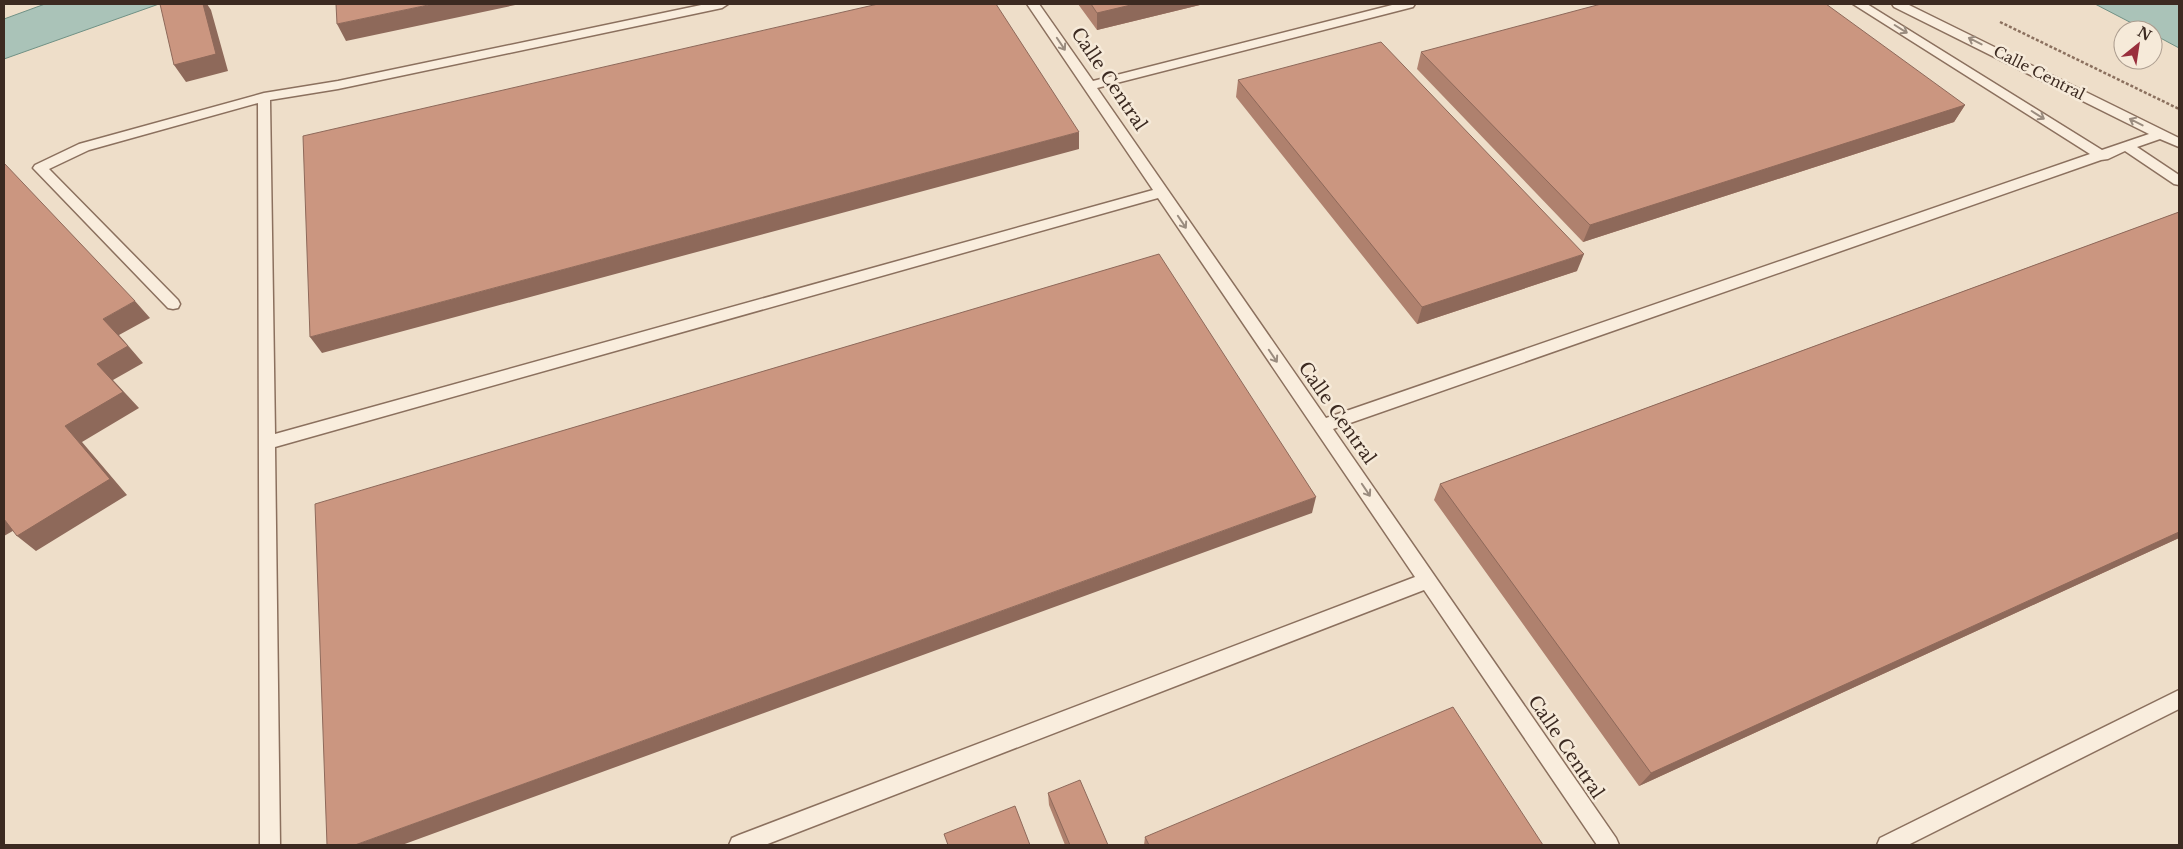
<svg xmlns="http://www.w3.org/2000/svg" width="2183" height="849" viewBox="0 0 2183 849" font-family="'Libre Baskerville',serif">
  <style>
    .water { fill: #aac3b8; stroke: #709185 }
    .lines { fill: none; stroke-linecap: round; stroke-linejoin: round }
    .lane-casing { stroke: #8b705e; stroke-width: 3 }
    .path { stroke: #8b705e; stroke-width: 2.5; stroke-dasharray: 3 2; stroke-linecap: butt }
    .lane { fill: #f9eddd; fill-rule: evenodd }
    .wall { fill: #af816e }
    .shaded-wall { fill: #8e695a }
    .building { fill: #cb9680; stroke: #8e695a }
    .oneway { stroke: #9a8c7f }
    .labels { text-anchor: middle; stroke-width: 5; stroke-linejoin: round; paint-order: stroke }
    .far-street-label { font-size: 15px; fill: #3c2a21; stroke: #f6ead9 }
    .street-label { font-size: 18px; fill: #3c2a21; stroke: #f6ead9 }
  </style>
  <rect width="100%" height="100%" fill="#eedec9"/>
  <!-- water -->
  <path class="water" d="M45 4H159L4 59V19Z
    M2095 4H2179V48L2153 34V30H2145Z"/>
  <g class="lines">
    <!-- lane casing -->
    <g class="lane-casing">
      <path id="lane" d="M706 4H728L722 8 338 89 270 100 275 434 1153 190 1027 4H1039L1093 81 1396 4H1415L1413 7 1097 88 1326 418 2090 154 1853 4H1867L2102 150 2149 134 1894 7 1892 4H1907L2179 138V147L2160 139 2137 147 2179 175V185L2174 184 2125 151 2108 159 2101 160 1333 429 1616 838 1619 845H1597L1424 590 765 845H729L732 838 739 835 1415 577 1158 198 275 447 280 845H260L258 103 89 150 49 169 178 300 180 304 178 308 173 309 168 308 33 168 35 165 79 144 264 93 338 81Z
        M2179 690V709L1908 845H1877L1880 838Z"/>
    </g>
    <!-- path -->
    <path class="path" d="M2000 22 2179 109"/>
    <!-- lane -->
    <use href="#lane" class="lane"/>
  </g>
  <!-- wall -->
  <path class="wall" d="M1078 4H1204L1097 30Z
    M1421 52 1965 105 1954 122 1583 242 1417 69Z
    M1238 80 1577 271 1417 324 1236 97Z
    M2179 212V538L1639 786 1434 500 1440 484Z
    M1048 793 1108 845H1065L1049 805Z
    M1145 837 1543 845H1144Z"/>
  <!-- shaded-wall -->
  <path class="shaded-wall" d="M203 4H207L211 10 228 71 186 82 174 65Z
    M433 4H520L346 41 337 24Z
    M1135 4H1204L1097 30V13Z
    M1965 105 1954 122 1583 242 1590 225Z
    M1079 132V149L322 353 310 337Z
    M1584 254 1577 271 1417 324 1422 307Z
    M135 301 150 318 119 335 143 363 113 380 139 408 82 442 127 495 36 551 17 536 65 426 97 364 103 319Z
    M1316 497 1312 513 402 845H355Z
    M4 516 18 528 4 536Z
    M2179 532V538L1639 786 1651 773Z"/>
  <!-- building -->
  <path class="building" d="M160 4H203L216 54 174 65Z
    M336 4H433L337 24Z
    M878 4H996L1079 132 310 337 303 136Z
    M1091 4H1135L1097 13Z
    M1601 4H1826L1965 105 1590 225 1421 52Z
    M1381 42 1584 254 1422 307 1238 80Z
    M4 163 135 301 103 319 128 346 97 364 123 392 65 426 110 479 17 536 4 519Z
    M2179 212V532L1651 773 1440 484Z
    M1159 254 1316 497 355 845H327L315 504Z
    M1453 707 1543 845H1149L1145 837Z
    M1080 780 1108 845H1070L1048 793Z
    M1015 806 1030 845H948L944 834Z"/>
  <!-- one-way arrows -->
  <defs><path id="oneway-shaft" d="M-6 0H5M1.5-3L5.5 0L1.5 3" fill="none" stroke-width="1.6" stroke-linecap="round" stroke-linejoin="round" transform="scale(1.25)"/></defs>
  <g class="oneway">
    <use href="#oneway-shaft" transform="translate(1901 29) rotate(32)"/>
    <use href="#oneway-shaft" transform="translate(1975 41) rotate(-153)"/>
    <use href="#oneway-shaft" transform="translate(1061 44) rotate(56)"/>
    <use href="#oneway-shaft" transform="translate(2038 115) rotate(32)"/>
    <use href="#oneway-shaft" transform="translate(2136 122) rotate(-153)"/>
    <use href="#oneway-shaft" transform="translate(1182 222) rotate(56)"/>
    <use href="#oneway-shaft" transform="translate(1273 356) rotate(56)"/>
    <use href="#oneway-shaft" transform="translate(1366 490) rotate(56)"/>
  </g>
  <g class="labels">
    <!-- far-street labels -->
    <g class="far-street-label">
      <text transform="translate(2039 73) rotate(27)" y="5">Calle Central</text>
    </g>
    <!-- street labels -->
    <g class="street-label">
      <text transform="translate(1109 79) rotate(56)" y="6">Calle Central</text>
      <text transform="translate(1337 413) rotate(55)" y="6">Calle Central</text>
      <text transform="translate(1566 747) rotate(56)" y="6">Calle Central</text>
    </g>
  </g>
  <!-- border -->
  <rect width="2183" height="849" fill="none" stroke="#3c2a21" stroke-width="10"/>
  <!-- north arrow -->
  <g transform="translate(2138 45) rotate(30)"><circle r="24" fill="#f6ead9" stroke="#ac9d8f"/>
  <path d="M0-4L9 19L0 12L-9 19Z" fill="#992f3d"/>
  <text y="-8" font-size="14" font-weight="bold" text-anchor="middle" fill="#3c2a21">N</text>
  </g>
</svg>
